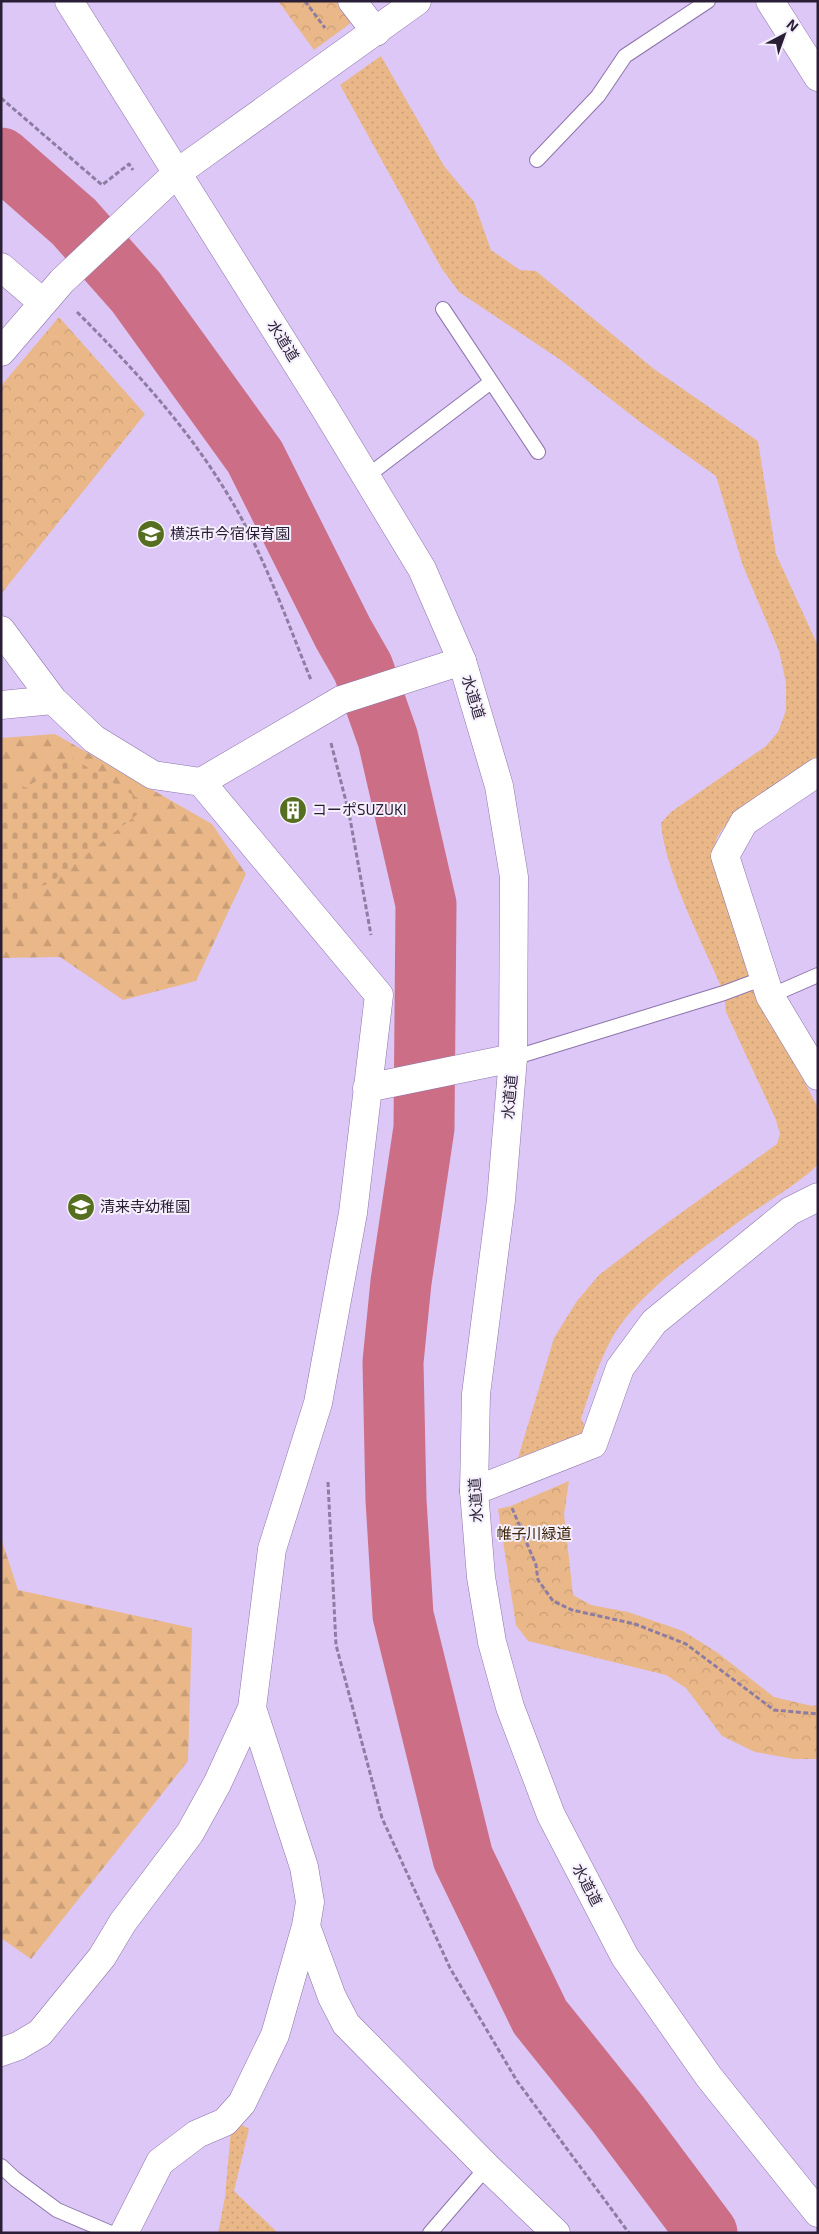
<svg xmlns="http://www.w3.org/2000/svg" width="819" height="2234" viewBox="0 0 819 2234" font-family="'Exo 2','Noto Sans JP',sans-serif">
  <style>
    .grass { fill: url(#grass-dots) }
    .forest { fill: url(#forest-firs) }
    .cemetery { fill: url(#cemetery-stones) }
    .park { fill: url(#park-crowns) }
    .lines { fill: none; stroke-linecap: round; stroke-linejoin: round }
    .river { stroke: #cc6f86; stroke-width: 61 }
    .lane-casing { stroke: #8d74ab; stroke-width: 16 }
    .street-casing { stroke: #8d74ab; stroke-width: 29 }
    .secondary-casing { stroke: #8d74ab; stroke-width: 29 }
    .highway-casing { stroke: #8d74ab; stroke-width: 29 }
    .path { stroke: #8d7da2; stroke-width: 3; stroke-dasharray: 5 2.5; stroke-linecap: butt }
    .lane { stroke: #fff; stroke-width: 14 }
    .street { stroke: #fff; stroke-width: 28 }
    .secondary { stroke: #fff; stroke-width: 28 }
    .highway { stroke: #fff; stroke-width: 28 }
    .labels { text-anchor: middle; stroke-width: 4; stroke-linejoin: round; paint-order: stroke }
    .street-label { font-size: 15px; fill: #291e35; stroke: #f5f0fc }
    .poi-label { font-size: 15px; fill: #291e35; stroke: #f5f0fc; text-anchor: start }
    .park-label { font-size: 15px; fill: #3d2203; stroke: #f5f0fc }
  </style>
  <defs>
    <pattern id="grass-dots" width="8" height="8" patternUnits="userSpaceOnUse" patternTransform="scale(1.25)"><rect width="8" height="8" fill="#eab888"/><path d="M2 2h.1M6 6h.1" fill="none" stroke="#c99e76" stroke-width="1.8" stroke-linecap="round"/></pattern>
    <pattern id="forest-firs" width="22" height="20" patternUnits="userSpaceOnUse" patternTransform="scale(1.25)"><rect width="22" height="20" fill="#eab888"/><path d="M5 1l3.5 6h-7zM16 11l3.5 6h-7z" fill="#c99e76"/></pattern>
    <pattern id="cemetery-stones" width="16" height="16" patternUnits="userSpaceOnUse" patternTransform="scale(1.25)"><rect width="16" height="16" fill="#eab888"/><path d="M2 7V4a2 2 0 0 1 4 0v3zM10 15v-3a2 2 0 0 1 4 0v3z" fill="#c99e76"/></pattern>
    <pattern id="park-crowns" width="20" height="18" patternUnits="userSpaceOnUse" patternTransform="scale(1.25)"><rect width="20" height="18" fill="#eab888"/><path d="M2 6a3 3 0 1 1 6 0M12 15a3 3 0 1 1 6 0" fill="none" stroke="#c99e76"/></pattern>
  </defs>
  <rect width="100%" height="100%" fill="#dcc7f7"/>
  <!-- grass -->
  <path class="grass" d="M381 56 444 166 474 202 491 250 520 270 536 271 654 369 758 441 776 554 818 646V756L813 769 724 827 717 837 714 854 753 982 818 1108V1164C807 1178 764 1204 747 1216 706 1245 636 1294 612 1338 598 1363 590 1392 581 1419L588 1431 518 1458 554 1338 577 1301 599 1275 667 1223 777 1144 780 1134 776 1120 726 1012 724 993C704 946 665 873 661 823L671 812 766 746 778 732 786 710V683L779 651 743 566 716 476 640 422 562 361 459 292 442 269 340 85Z
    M237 2122 249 2129 234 2191 278 2233H218L225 2197 231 2129Z"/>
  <!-- forest -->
  <path class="forest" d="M55 734 212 824 246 874 196 981 123 1000 60 957 1 958V738Z
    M1 1538 18 1590 192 1628 188 1761 31 1959 1 1938Z"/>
  <!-- cemetery -->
  <path class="cemetery" d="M71 757 149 805 53 881 36 889 1 914V772L26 788Z"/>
  <!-- park -->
  <path class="park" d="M278 1H340L355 20 314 50Z
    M59 317 145 414 1 594V386Z
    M569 1481 564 1514 573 1595 591 1605 628 1612 683 1631 718 1653 774 1697 812 1706 818 1705V1759H794L755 1752 722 1736 686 1688 666 1675 528 1641 516 1625 498 1509 511 1506Z"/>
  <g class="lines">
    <!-- river -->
    <path class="river" d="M1 158 74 222 136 292 255 457 343 633 363 668 388 739 426 904 424 1128 401 1282 393 1362 396 1500 403 1615 463 1858 540 2017 618 2114 707 2233"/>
    <!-- lane casing -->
    <g class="lane-casing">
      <path id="lane" d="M537 160 598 96 625 56 708 1
        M443 309 538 452
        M366 477 491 382
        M770 996 818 975
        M513 1058 724 993 764 978
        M1 2166 15 2179 57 2210 111 2233
        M430 2233 487 2167"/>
    </g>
    <!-- street casing -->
    <g class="street-casing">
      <path id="street" d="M352 1 376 32
        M1 267 42 302
        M1 352 62 281 177 173 417 1
        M1 630 53 700 94 739 153 775 201 782 379 995 353 1213 318 1403 272 1549 252 1708 217 1784 190 1833 123 1922 102 1957 40 2033 18 2046 1 2052
        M1 705 53 700
        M818 772 744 822 725 856 770 996 818 1076
        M201 782 341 700 462 661
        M367 1088 513 1058
        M474 1491 593 1444 620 1368 654 1322 790 1211 818 1197
        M306 1926 332 1997 346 2024 487 2167 556 2233
        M124 2233 160 2162 197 2134 225 2122 242 2103 275 2035 306 1926 310 1902 304 1867 252 1708"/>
    </g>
    <!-- secondary casing -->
    <g class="secondary-casing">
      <path id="secondary" d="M69 1 324 407 422 569 462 661 499 786 514 877 513 1058 501 1200 476 1394 474 1491 481 1577 492 1642 510 1707 551 1815 625 1957 709 2077 818 2213"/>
    </g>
    <!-- highway casing -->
    <g class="highway-casing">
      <path id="highway" d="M770 1 818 77"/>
    </g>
    <!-- path -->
    <path class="path" d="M305 1 325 28
      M1 98 102 185 129 164 133 170
      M77 312C132 367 184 423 225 490 262 549 285 616 311 680
      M331 743 349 813 371 935
      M328 1482 336 1645 382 1818 450 1968 517 2081 629 2233
      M512 1508 536 1565 538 1580 553 1601 572 1610 635 1624 686 1644 774 1710 818 1714"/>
    <!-- lane -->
    <use href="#lane" class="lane"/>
    <!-- street -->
    <use href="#street" class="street"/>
    <!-- secondary -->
    <use href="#secondary" class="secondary"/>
    <!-- highway -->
    <use href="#highway" class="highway"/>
  </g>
  <!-- icons -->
  <defs>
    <g id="school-disc" transform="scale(1.4375)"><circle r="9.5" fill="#566e20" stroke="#f5f0fc"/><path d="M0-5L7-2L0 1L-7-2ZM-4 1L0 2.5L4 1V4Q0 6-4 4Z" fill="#fff"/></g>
    <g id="building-disc" transform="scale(1.4375)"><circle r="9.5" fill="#566e20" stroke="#f5f0fc"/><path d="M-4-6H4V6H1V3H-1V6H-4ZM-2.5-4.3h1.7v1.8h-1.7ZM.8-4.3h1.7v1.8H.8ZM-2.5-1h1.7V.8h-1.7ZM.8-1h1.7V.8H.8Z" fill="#fff"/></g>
  </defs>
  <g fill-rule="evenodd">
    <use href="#school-disc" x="151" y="534"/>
    <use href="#building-disc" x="293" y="810"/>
    <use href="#school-disc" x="81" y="1207"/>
  </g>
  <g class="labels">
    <!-- street labels -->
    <g class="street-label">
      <text transform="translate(283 341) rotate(58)" y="5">水道道</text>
      <text transform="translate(473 697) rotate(73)" y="5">水道道</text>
      <text transform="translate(510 1097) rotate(-85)" y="5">水道道</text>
      <text transform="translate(476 1500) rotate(-93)" y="5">水道道</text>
      <text transform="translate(587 1885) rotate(62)" y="5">水道道</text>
    </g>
    <!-- poi labels -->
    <g class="poi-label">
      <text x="170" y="539">横浜市今宿保育園</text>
      <text x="312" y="815">コーポSUZUKI</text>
      <text x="100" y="1212">清来寺幼稚園</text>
    </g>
    <!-- park labels -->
    <g class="park-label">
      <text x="534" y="1539">帷子川緑道</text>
    </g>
  </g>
  <!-- border -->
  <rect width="819" height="2234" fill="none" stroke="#291e35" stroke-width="5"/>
  <!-- north arrow -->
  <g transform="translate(784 35) rotate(41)" stroke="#f5f0fc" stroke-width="4" paint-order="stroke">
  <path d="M0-4L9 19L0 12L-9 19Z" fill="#291e35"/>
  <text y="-8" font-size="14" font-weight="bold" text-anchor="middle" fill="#291e35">N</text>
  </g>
</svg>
